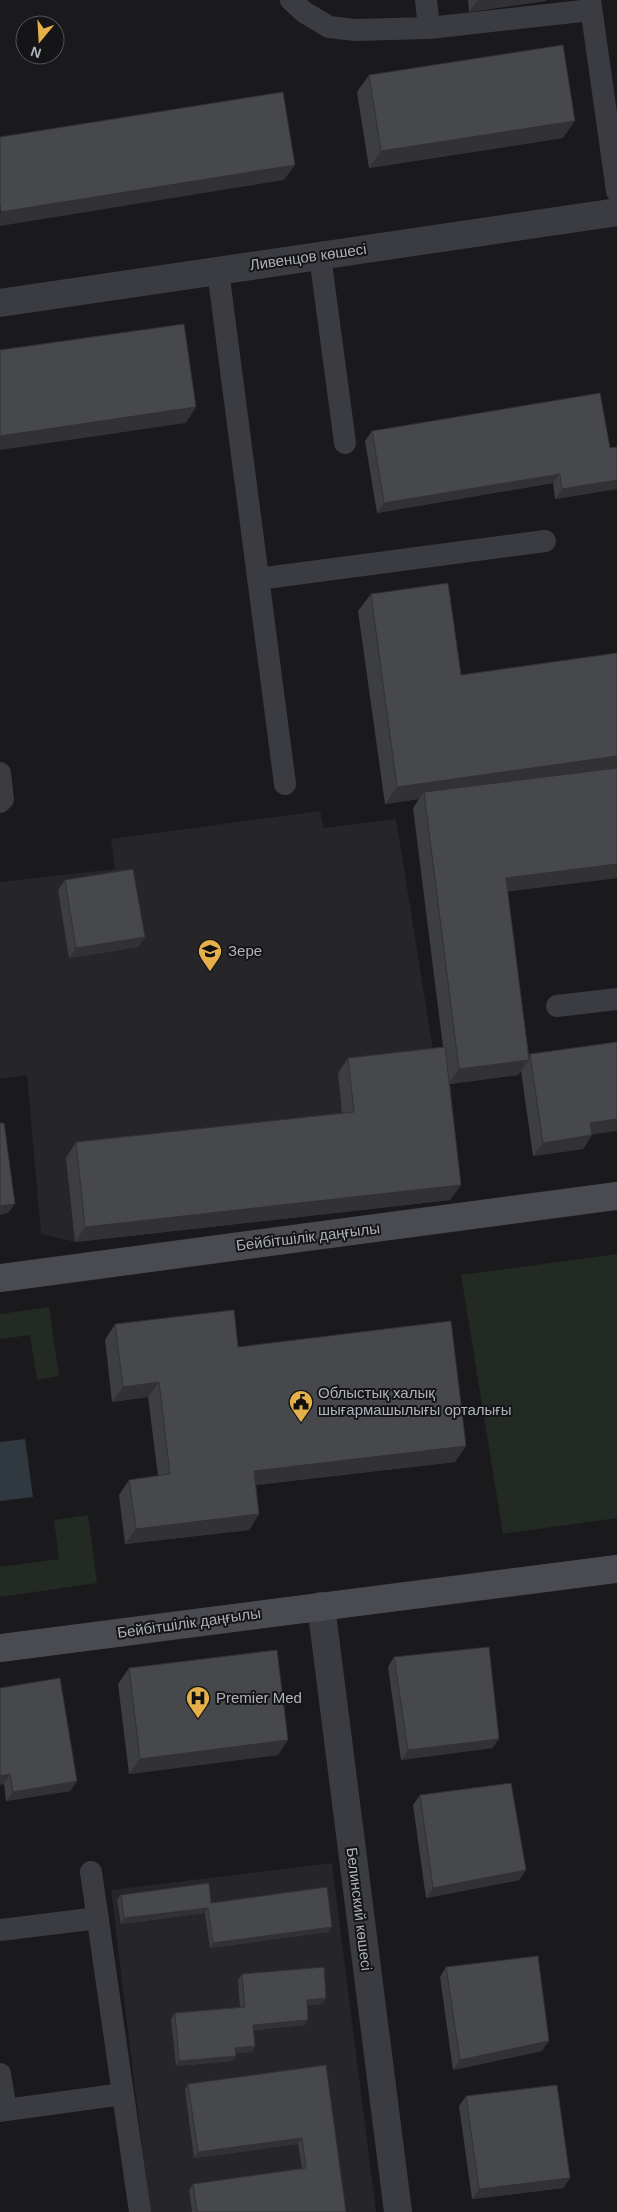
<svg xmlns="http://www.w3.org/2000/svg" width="617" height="2212" viewBox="0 0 617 2212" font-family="Helvetica,sans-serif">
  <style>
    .built { fill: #262629 }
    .green { fill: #222a23 }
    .water { fill: #313940 }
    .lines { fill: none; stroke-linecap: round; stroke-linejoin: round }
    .service { stroke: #3b3c41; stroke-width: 22 }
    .minor { stroke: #3b3c41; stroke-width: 28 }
    .secondary { stroke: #4a4b51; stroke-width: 28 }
    .wall { fill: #3d3e41 }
    .shaded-wall { fill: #323235 }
    .building { fill: #47484c; stroke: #323235 }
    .labels { text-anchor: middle; stroke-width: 4; stroke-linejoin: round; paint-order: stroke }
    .street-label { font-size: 15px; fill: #aeb2bb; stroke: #151517 }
    .poi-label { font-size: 15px; fill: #aeb2bb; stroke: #151517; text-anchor: start }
  </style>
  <rect width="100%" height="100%" fill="#1a1a1c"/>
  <!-- built -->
  <path class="built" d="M320 811 324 828 396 819 435 1062 450 1200 75 1242 41 1234 27 1075 0 1079V882L115 869 111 839Z
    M332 1863 376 2212H150L111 1890Z"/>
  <!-- green -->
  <path class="green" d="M617 1254V1518L503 1534 461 1275Z
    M49 1307 59 1376 37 1380 30 1335 0 1339V1314Z
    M88 1515 97 1583 0 1597V1567L59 1559 54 1520Z"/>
  <!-- water -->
  <path class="water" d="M25 1439 33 1497 0 1501V1442Z"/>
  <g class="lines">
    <!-- service -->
    <path class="service" d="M291 0 304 12 329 27 355 30 429 28 591 10
      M426 0 429 28
      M590 0 617 191
      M320 256 345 443
      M218 271 285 784
      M258 579 545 541
      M0 773 3 799 0 802
      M557 1006 617 999
      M91 1872 140 2212
      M0 1930 98 1918
      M0 2074 6 2110 0 2111
      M6 2110 123 2094"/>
    <!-- minor -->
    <path class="minor" d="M0 303 617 212
      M321 1606 398 2212"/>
    <!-- secondary -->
    <path class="secondary" d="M0 1278 617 1196
      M0 1648 617 1569"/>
  </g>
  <!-- wall -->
  <path class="wall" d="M468 0H546L545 1 469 12Z
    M369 75 563 138 369 168 357 92Z
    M372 431 610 448 617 447V489L555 499 553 483 377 513 365 441Z
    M371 594 461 675 617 653V878L507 891 529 1056 530 1054 592 1135 583 1149 533 1156 521 1071 518 1075 450 1084 461 1185 450 1200 75 1242 66 1158 76 1142 342 1113 338 1073 348 1058 443 1047 413 808 419 799 385 804 358 611Z
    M65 880 145 937 138 947 69 958 58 890Z
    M115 1324 238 1347 466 1446 455 1462 256 1485 259 1514 249 1530 125 1544 119 1495 129 1480 158 1476 148 1397 112 1402 105 1340Z
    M394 1657 499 1739 492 1748 401 1760 388 1667Z
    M129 1668 278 1755 129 1774 118 1684Z
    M0 1688 77 1781 70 1791 6 1801 4 1784Z
    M420 1795 526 1870 519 1880 426 1898 413 1805Z
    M121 1895 211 1903 332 1927 328 1932 210 1948 205 1913 121 1924 117 1900Z
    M446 1967 542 2051 453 2070 440 1977Z
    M242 1974 323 2004 307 2005 305 2025 254 2030 252 2052 235 2053 232 2061 176 2066 171 2019 175 2013 240 2007 238 1980Z
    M326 2065 346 2212H192L189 2190 193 2184 302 2169 298 2144 194 2158 185 2090 188 2084Z
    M466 2096 570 2178 563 2188 472 2199 459 2106Z"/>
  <!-- shaded-wall -->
  <path class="shaded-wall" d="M478 0H546L545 1 469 12Z
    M575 121 563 138 369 168 381 151Z
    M295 165 284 180 0 226V214L1 212Z
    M196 407 186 423 0 450V436Z
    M560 474 553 483 377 513 384 503Z
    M617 480V489L555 499 562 489Z
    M617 756V772L424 792 419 799 385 804 397 787Z
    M617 864V878L495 893 506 878Z
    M145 937 138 947 69 958 76 948Z
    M529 1060 518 1075 448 1084 459 1069Z
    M617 1119V1131L581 1136 590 1123Z
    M592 1135 583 1149 533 1156 543 1143Z
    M461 1185 450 1200 75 1242 85 1227Z
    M15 1204 8 1213 0 1215V1206Z
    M159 1382 148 1397 112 1402 123 1387Z
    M466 1446 455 1462 244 1486 254 1471Z
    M259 1514 249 1530 125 1544 136 1529Z
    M499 1739 492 1748 401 1760 408 1750Z
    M288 1740 278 1755 129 1774 140 1759Z
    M10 1774 4 1784 0 1785V1776Z
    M77 1781 70 1791 6 1801 13 1792Z
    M526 1870 519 1880 426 1898 433 1888Z
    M208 1908 205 1913 121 1924 124 1918Z
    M332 1927 328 1932 210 1948 213 1943Z
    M326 1998 323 2004 303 2006 307 2000Z
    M308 2020 305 2025 249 2030 253 2025Z
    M549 2041 542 2051 453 2070 460 2060Z
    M255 2046 252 2052 231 2054 235 2048Z
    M236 2056 232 2061 176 2066 179 2061Z
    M302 2138 298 2144 194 2158 198 2152Z
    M570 2178 563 2188 472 2199 479 2189Z"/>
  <!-- building -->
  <path class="building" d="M563 45 575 121 381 151 369 75Z
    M283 92 295 165 1 212 0 203V137Z
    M184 324 196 407 0 436V350Z
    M600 393 610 448 617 447V480L562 489 560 474 384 503 372 431Z
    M448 583 461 675 617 653V756L397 787 371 594Z
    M617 768V864L506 878 529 1060 459 1069 424 792Z
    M133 869 145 937 76 948 65 880Z
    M617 1042V1119L590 1123 592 1135 543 1143 530 1054Z
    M445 1047 461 1185 85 1227 76 1142 354 1112 348 1058Z
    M0 1123H4L15 1204 0 1206Z
    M234 1310 238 1347 451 1321 466 1446 254 1471 259 1514 136 1529 129 1480 170 1474 159 1382 123 1387 115 1324Z
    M489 1647 499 1739 408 1750 394 1657Z
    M277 1650 288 1740 140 1759 129 1668Z
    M60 1678 77 1781 13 1792 10 1774 0 1776V1688Z
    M511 1783 526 1870 433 1888 420 1795Z
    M209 1883 211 1903 327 1887 332 1927 213 1943 208 1908 124 1918 121 1895Z
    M538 1956 549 2041 460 2060 446 1967Z
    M324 1967 326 1998 307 2000 308 2020 253 2025 255 2046 235 2048 236 2056 179 2061 175 2013 245 2007 242 1974Z
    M326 2065 346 2212H197L193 2184 306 2168 302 2138 198 2152 188 2084Z
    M557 2085 570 2178 479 2189 466 2096Z"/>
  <!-- icons -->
  <defs>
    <g id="school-pin" transform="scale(1.25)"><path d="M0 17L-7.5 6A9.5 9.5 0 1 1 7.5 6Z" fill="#e5b04a" stroke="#151517"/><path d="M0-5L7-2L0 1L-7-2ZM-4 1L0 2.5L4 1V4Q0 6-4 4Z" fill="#111"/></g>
    <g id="civic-pin" transform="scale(1.25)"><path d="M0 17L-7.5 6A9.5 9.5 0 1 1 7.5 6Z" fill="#e5b04a" stroke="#151517"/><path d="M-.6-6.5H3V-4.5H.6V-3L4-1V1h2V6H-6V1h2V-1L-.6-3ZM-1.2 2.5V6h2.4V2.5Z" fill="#111"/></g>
    <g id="hospital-pin" transform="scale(1.25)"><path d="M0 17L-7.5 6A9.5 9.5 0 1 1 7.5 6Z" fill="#e5b04a" stroke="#151517"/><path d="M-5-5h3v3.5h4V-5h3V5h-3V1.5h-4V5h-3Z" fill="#111"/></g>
  </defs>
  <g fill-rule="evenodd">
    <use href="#school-pin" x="210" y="951"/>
    <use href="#civic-pin" x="301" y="1402"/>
    <use href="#hospital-pin" x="198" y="1698"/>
  </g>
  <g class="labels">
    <!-- street labels -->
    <g class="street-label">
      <text transform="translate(308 257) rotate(-8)" y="5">Ливенцов көшесі</text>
      <text transform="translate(308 1237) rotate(-7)" y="5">Бейбітшілік даңғылы</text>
      <text transform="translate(189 1623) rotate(-8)" y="5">Бейбітшілік даңғылы</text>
      <text transform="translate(359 1909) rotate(83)" y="5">Белинский көшесі</text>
    </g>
    <!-- poi labels -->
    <g class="poi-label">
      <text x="228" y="956">Зере</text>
      <text x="318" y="1398">Облыстық халық<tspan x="318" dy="17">шығармашылығы орталығы</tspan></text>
      <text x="216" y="1703">Premier Med</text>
    </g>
  </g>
  <!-- north arrow -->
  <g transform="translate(40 40) rotate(198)"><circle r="24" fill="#151517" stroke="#525459"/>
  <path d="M0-4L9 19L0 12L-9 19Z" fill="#e5b04a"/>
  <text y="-8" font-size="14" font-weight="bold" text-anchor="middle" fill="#aeb2bb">N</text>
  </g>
</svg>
